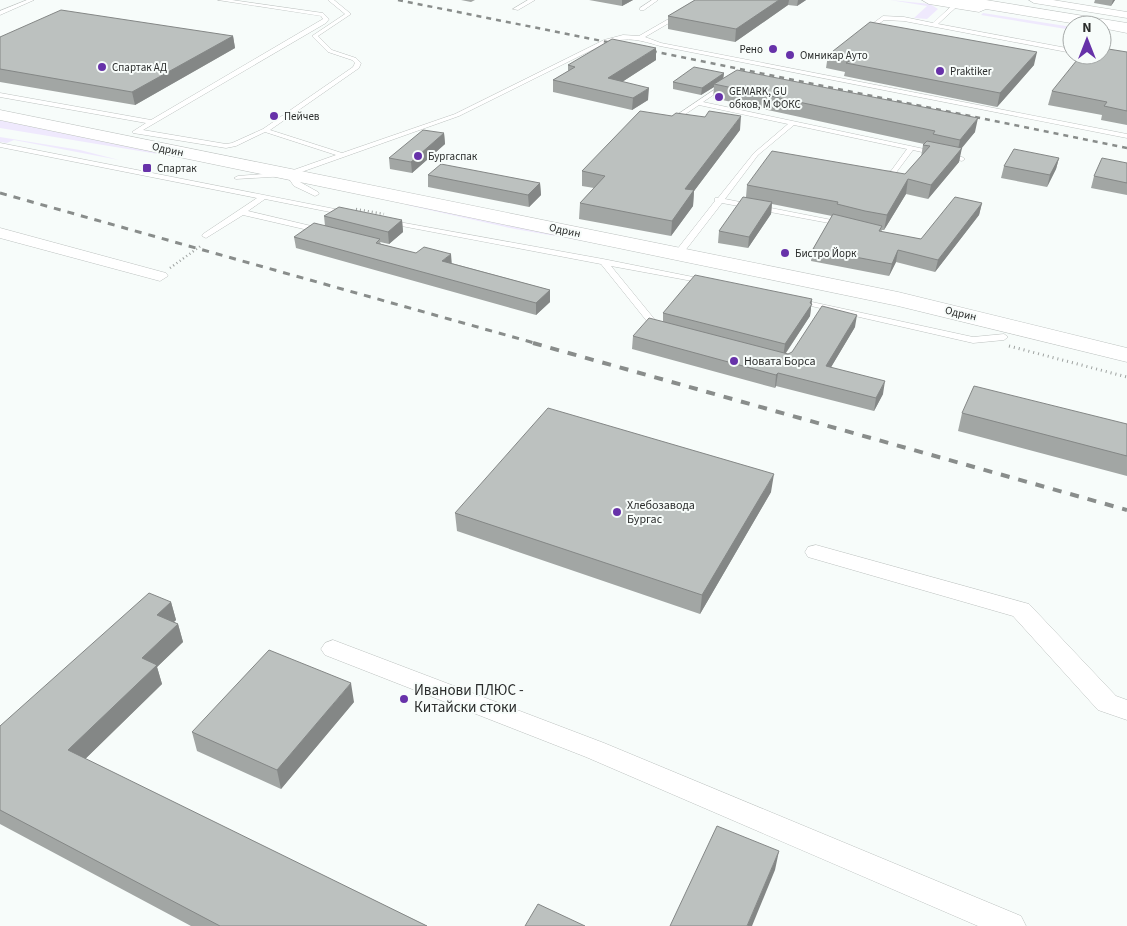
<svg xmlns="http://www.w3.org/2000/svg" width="1127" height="926" viewBox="0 0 1127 926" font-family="'Source Sans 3',sans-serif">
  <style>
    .green { fill: #efe9fd }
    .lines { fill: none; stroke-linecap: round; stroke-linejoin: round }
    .lane-casing { stroke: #bdc2c0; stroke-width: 1 }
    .street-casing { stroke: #bdc2c0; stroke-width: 1 }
    .secondary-casing { stroke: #bdc2c0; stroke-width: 1 }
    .path-far1 { stroke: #9ea2a0; stroke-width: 2.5; stroke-dasharray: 1 3; stroke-linecap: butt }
    .path { stroke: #9ea2a0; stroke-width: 3; stroke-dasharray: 1 4; stroke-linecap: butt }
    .lane { fill: #fff; fill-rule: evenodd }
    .street { fill: #fff; fill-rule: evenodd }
    .secondary { fill: #fff; fill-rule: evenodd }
    .rail-far2 { stroke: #898d8b; stroke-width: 2.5; stroke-dasharray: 5 5; stroke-linecap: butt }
    .rail-far1 { stroke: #898d8b; stroke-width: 3; stroke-dasharray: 7 7; stroke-linecap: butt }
    .rail { stroke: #898d8b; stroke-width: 4; stroke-dasharray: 9 9; stroke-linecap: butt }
    .wall { fill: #a2a6a4 }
    .shaded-wall { fill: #848786 }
    .building { fill: #bcc1bf; stroke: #848786 }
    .poi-dot { fill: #6732a9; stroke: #f7fcfa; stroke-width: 2 }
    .labels { text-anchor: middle; stroke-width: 4; stroke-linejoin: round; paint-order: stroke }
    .far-poi-label { font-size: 11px; fill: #2b2d2c; stroke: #f7fcfa; text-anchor: start }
    .far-street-label { font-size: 11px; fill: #2b2d2c; stroke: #f7fcfa }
    .poi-label { font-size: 12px; fill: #2b2d2c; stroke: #f7fcfa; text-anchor: start }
    .near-poi-label { font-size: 15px; fill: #2b2d2c; stroke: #f7fcfa; text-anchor: start }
  </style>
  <rect width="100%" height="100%" fill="#f7fcfa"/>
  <!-- green -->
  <path class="green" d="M890 0 930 4 938 9 927 19 914 18 927 6Z
    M983 13 1072 27V30L981 15Z
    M0 120 182 158 0 128Z
    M0 137 80 150 119 160 14 140 7 143 0 142Z
    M409 204 607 245 515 229 407 205Z"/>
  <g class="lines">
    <!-- lane casing -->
    <g class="lane-casing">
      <path id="lane" d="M27 0H34L0 15V11Z
        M218 0H232L323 13 329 19 326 23 143 130 226 144 232 143 263 129 353 67 355 63 352 60 328 52 312 36 345 14 328 0H334L351 14 318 36 332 50 356 58 361 63 359 68 270 130 342 153 455 114 604 40 623 35 639 36 679 13 682 15 681 16 645 37 661 43 1127 134V138L660 46C640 40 629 37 608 42L459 116 293 175 300 182 318 192 319 194 315 196 294 186 287 176 236 179 234 178 238 176 288 172 336 155 265 132 236 146 226 148 133 133 132 132 146 123 0 97V93L151 120 323 19 321 16Z
        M528 0H535L518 10 513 9Z
        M652 0H658L644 10H640V8Z
        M958 0H964L938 24 1072 49V53L904 21 884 20 869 31 864 30 883 16 904 17 933 23Z
        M723 84 726 86 725 87 703 102 962 157 965 159 962 161 913 150 895 174 881 175 878 173 879 172 891 171 907 149 794 125 758 155 725 199 842 222 846 224 845 226 722 203 681 256H675V252L715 201V198H718L754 153 788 124 699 105 675 121H671V119Z
        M0 143 345 211 349 213 345 215 265 199 248 211 324 229 325 231 321 233 243 215 206 238 202 236 203 234 257 198 0 147Z
        M388 220 603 259 703 279 707 281 703 283 611 266 660 326 661 328 657 331 654 330 601 264 391 224H388Z
        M795 299H798L973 337 1004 334 1008 337 1004 340 973 343 798 303H795Z"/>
    </g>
    <!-- street casing -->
    <g class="street-casing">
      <path id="street" d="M1029 0H1053L1127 12V18L1034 3Z
        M0 228 166 273 168 276 160 281 0 238Z
        M816 545 1029 604 1116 696 1127 700V720L1098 710 1013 616 808 557 805 552 808 547Z
        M333 640 604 743 1021 916 1026 926H978L586 757 325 655 321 649 325 643Z"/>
    </g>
    <!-- secondary casing -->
    <g class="secondary-casing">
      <path id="secondary" d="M922 0H986L1127 23V33L1102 28V25H1083L986 9 979 12 929 4Z
        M0 110 898 292 1127 348V362L898 306 0 120Z"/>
    </g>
    <!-- path-far1 -->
    <path class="path-far1" d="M356 209 384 214
      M170 268 202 245"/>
    <!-- path -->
    <path class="path" d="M1009 346 1127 377"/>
    <!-- lane -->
    <use href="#lane" class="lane"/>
    <!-- street -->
    <use href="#street" class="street"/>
    <!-- secondary -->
    <use href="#secondary" class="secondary"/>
    <!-- rail-far2 -->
    <path class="rail-far2" d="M398 0 622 45
      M642 49 1127 148"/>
    <!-- rail-far1 -->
    <path class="rail-far1" d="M0 193 538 344"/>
    <!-- rail -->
    <path class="rail" d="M533 343 1127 510"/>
  </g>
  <!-- wall -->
  <path class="wall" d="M461 0H475L471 2Z
    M589 0H633L622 6Z
    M695 0H806L797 6 788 5 735 42 668 29V16Z
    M1095 0H1115L1111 6 1094 3Z
    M233 36 235 48 135 105 0 82V37Z
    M1127 52V125L1101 120 1102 115 1048 105 1052 91Z
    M828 55 1034 65 997 107 844 76 845 72 826 68Z
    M656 60 622 82 648 100 632 110 553 92V80L568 71V65Z
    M724 73 723 78 975 132 961 148 959 162 928 199 906 194 884 230H882L881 232 921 239 982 203 979 215 935 272 896 262 889 276 811 261 813 249 832 216 772 204 771 214 748 248 718 243 719 231 746 197 747 185 905 174 921 157 923 145 924 144 713 98 714 87 701 95 673 89V82Z
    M740 130 694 191 693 206 671 236 579 219 580 203 594 188 582 186V171Z
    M444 133 445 144 412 173 390 169 389 158Z
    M1059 158 1056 169 1047 187 1001 178 1004 166Z
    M1127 163V195L1091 188 1094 176Z
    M428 175 540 183 541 195 529 207 428 187Z
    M324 216 402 220 403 232 389 244 380 242 381 244 550 290V302L536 315 296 248 294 237 325 226Z
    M812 299 810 316 786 353 788 354 855 327 831 367 883 394 874 411 776 386 775 388 632 349 633 336 663 322V313Z
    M962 413 1127 424V476L958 431Z
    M771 492 700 614 457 531 455 513Z
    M171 602 176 620 174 622 178 624 183 642 157 667 162 684 85 759 427 926H191L0 824V726Z
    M354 702 281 789 197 751 192 732Z"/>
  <!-- shaded-wall -->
  <path class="shaded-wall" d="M622 0H633L622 6Z
    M779 0H789L788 5 735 42 736 29Z
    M798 0H806L797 6Z
    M1113 0H1115L1111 6Z
    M233 36 235 48 135 105 132 92Z
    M656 48V60L608 91V78Z
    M1037 52 1034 65 997 107 1000 93Z
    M724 73 723 80 714 84V87L701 95 702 88Z
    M649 88 648 100 632 110 633 98Z
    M741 116 740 130 694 191 693 206 671 236 672 221 685 189Z
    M978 118 975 132 957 154 960 140Z
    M444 133 445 144 412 173 411 162Z
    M962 148 959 162 928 199 931 185Z
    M1059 158 1056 169 1047 187 1050 175Z
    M908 179 906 194 884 230 887 215Z
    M540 183 541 195 529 207 528 195Z
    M772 202 771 214 748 248 749 237Z
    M982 203 979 215 935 272 938 260Z
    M402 220 403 232 389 244 388 232Z
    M898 250 896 262 889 276 892 264Z
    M451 254 452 266 442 261Z
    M550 290V302L536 315V303Z
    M812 299 810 316 783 357 785 344Z
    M857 315 855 327 824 379 826 366Z
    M778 373 776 386 775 388 776 375Z
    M885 381 883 394 874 411 876 398Z
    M774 474 771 492 700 614 702 595Z
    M171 602 176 620 162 633 157 615Z
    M178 624 183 642 157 667 162 684 75 769 68 750 142 658Z
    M351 683 354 702 281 789 277 770Z
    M779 851 775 870 752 926H747Z"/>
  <!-- building -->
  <path class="building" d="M695 0H779L736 29 668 16Z
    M61 10 233 36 132 92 0 69V37Z
    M870 22 1037 52 1000 93 846 63 851 60 828 55Z
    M612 39 656 48 608 78 649 88 633 98 553 80 575 67 568 65Z
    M1102 48 1127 52V111L1104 106 1107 102 1052 91 1081 55H1102Z
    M694 67 724 73 702 88 673 82Z
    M737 70 978 118 960 140 933 134 935 131 714 84Z
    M640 111 672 116 676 113 705 117 709 111 741 116 685 189 694 190 672 221 580 203 605 176 582 171Z
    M423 130 444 133 411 162 389 158Z
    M927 141 962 148 931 185 908 179 887 215 865 211 837 204 838 202 747 185 772 151 905 174 930 146 923 145Z
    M1014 149 1059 158 1050 175 1004 166Z
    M1102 158 1127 163V183L1094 176Z
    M441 164 540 183 528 195 428 175Z
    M743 197 772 202 749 237 719 231Z
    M955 197 982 203 938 260 898 250 892 264 813 249 833 214 882 226 879 231 921 239Z
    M339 207 402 220 388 232 324 216Z
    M314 223 380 239 376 243 416 253 424 247 451 254 442 261 550 290 536 303 294 237Z
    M695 275 812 299 810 303 812 304 785 344 663 313Z
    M822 306 857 315 826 366 885 381 876 398 778 373 776 375 633 336 649 318 788 354 792 352Z
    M974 386 1127 424V456L962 413Z
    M548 408 774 474 702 595 455 513Z
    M149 593 171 602 157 615 178 624 142 658 157 665 68 750 427 926H220L0 810V726Z
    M269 650 351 683 277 770 192 732Z
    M717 826 779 851 747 926H670Z
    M538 904 585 926H525Z"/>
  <!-- markers -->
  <g class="poi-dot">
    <circle cx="773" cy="49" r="5"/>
    <circle cx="790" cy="55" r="5"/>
    <circle cx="102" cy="67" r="5"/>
    <circle cx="940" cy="71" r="5"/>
    <circle cx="719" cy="97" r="5"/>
    <circle cx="274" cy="116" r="5"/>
    <circle cx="418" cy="156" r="5"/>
    <rect x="142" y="163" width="10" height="10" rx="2.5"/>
    <circle cx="785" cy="253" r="5"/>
    <circle cx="734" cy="361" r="5"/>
    <circle cx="617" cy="512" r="5"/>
    <circle cx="404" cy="699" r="5"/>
  </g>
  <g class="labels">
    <!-- far-poi labels -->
    <g class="far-poi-label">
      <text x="763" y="53" text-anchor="end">Рено</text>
      <text x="800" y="59">Омникар Ауто</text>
      <text x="112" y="71">Спартак АД</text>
      <text x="950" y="75">Praktiker</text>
      <text x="729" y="95">GEMARK, GU<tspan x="729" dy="13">обков, М ФОКС</tspan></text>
      <text x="284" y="120">Пейчев</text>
      <text x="428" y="160">Бургаспак</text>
      <text x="157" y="172">Спартак</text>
      <text x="795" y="257">Бистро Йорк</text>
    </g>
    <!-- far-street labels -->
    <g class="far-street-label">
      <text transform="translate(168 149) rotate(12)" y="4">Одрин</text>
      <text transform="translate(565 230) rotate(12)" y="4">Одрин</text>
      <text transform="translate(961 313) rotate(13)" y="4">Одрин</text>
    </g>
    <!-- poi labels -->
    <g class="poi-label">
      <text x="744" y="365">Новата Борса</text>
      <text x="627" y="509">Хлебозавода<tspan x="627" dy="14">Бургас</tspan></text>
    </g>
    <!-- near-poi labels -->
    <g class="near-poi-label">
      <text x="414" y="695">Иванови ПЛЮС -<tspan x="414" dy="17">Китайски стоки</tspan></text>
    </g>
  </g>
  <!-- north arrow -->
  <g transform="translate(1087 40)"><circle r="24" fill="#f7fcfa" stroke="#a5a9a8"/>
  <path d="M0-4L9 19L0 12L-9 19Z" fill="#6732a9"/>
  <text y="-8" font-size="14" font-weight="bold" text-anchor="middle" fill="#2b2d2c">N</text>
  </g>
</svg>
